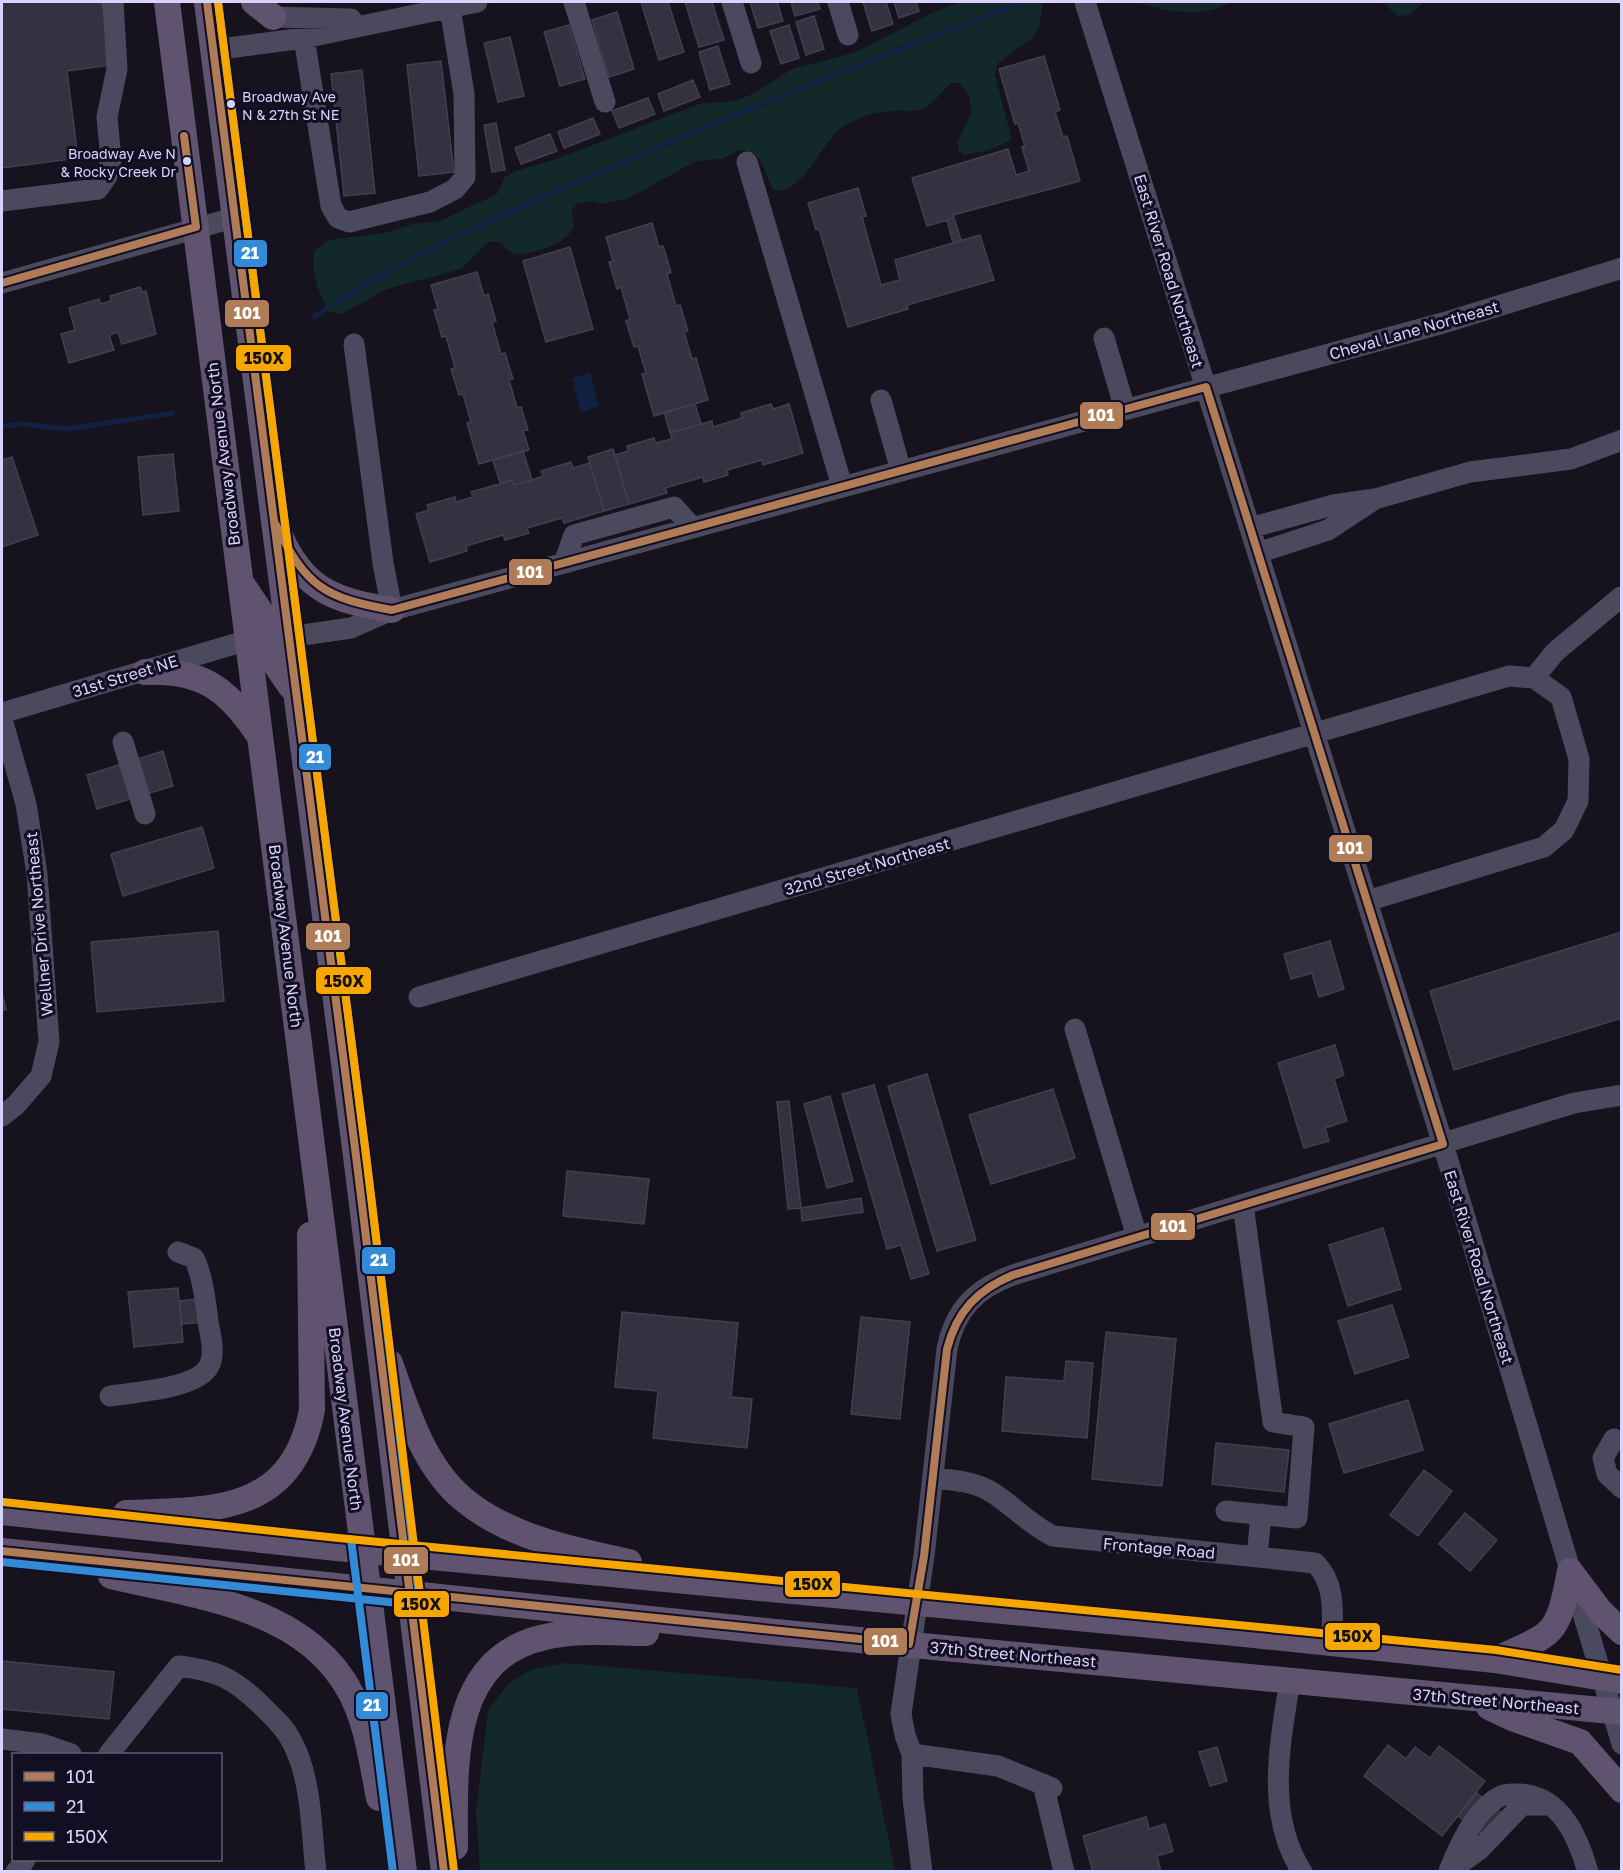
<svg xmlns="http://www.w3.org/2000/svg" width="1623" height="1873" viewBox="0 0 1623 1873" font-family="'Golos Text',sans-serif">
  <style>
    .green { fill: #132829 }
    .water { fill: #112141 }
    .lines { fill: none; stroke-linecap: round; stroke-linejoin: round }
    .stream { stroke: #112141; stroke-width: 5 }
    .building { fill: #343140; stroke: #433e51; stroke-width: 1.5 }
    .minor { stroke: #4b495e; stroke-width: 21 }
    .major { stroke: #5f536f; stroke-width: 26 }
    .bus-1-casing { stroke: #130f22; stroke-width: 12 }
    .bus-2-casing { stroke: #130f22; stroke-width: 12 }
    .bus-3-casing { stroke: #130f22; stroke-width: 12 }
    .bus-1 { stroke: #b07c57; stroke-width: 8 }
    .bus-2 { stroke: #338bd7; stroke-width: 8 }
    .bus-3 { stroke: #f7a600; stroke-width: 8 }
    .bus-dot { fill: #d9d2fc; stroke: #130f22; stroke-width: 2 }
    .labels { text-anchor: middle; stroke-width: 6; stroke-linejoin: round; paint-order: stroke }
    .bus-label { font-size: 14px; fill: #d9d2fc; stroke: #130f22; text-anchor: start }
    .street-label { font-size: 16px; fill: #d9d2fc; stroke: #130f22 }
    .line-badge { stroke: #130f22; stroke-width: 2 }
    .badge-label { font-size: 16px; text-anchor: middle; font-weight: bold; fill: #fff }
    .pale-badge-label { font-size: 16px; text-anchor: middle; font-weight: bold; fill: #111 }
  </style>
  <rect width="100%" height="100%" fill="#16131e"/>
  <!-- green -->
  <path class="green" d="M961 2H1043L1039 27 1031 39 997 64 995 76 1012 140C996 148 982 152 964 155L958 150V141L972 112 968 95 960 83H951C941 91 936 103 924 108 913 113 904 110 893 111 875 111 856 118 841 128 820 144 805 195 773 190L761 162 754 153 740 150 721 159 696 161 627 199 602 204 591 201 577 204 571 211C572 215 574 221 574 225 572 242 530 256 516 254 509 252 505 247 500 242H489L461 269 384 290 342 314 329 312C318 293 311 273 314 251L328 240 384 233 413 224 440 221 497 194 505 177 513 172 562 157 699 104 735 101 755 93 792 69 853 53 934 12Z
    M1136 2H1231C1203 19 1164 11 1136 2Z
    M1382 2H1424L1410 15 1398 16Z
    M565 1663 857 1688 895 1871H480L476 1813 488 1710 508 1684 533 1669Z"/>
  <!-- water -->
  <path class="water" d="M590 373 599 406 581 412 572 378Z"/>
  <g class="lines">
    <!-- stream -->
    <path class="stream" d="M315 316C394 262 485 223 573 184 721 118 872 59 1023 2
      M2 427 20 424 67 429 173 413"/>
  </g>
  <!-- building -->
  <path class="building" d="M2 2H102L110 65 67 71 78 158 2 168Z
    M641 2H668L684 52 659 60Z
    M685 2H712L724 40 699 47Z
    M750 2H777L783 21 758 28Z
    M791 2H818L820 9 795 16Z
    M863 2H886L893 24 872 31Z
    M894 2H916L919 11 899 18Z
    M617 12 634 69 609 77 592 20Z
    M814 16 824 49 806 55 796 22Z
    M569 25 585 79 560 86 544 32Z
    M789 25 799 58 781 64 770 31Z
    M510 37 524 96 498 102 484 43Z
    M718 46 730 84 710 90 699 52Z
    M1044 56 1060 110 1055 112 1063 137 1067 136 1080 181 953 215 954 218 927 226 912 178 1008 149 1016 175 1029 171 1022 147 1025 146 1018 123 1015 124 999 69Z
    M441 61 454 172 419 176 407 65Z
    M362 70 375 193 344 196 331 74Z
    M693 80 700 97 664 111 658 94Z
    M648 98 655 114 619 128 612 111Z
    M593 118 600 134 564 148 558 132Z
    M496 123 505 170 492 172 484 125Z
    M550 134 557 151 521 164 515 148Z
    M858 188 866 216 862 217 881 285 900 280 895 260 980 235 994 280 907 305 908 309 848 327 819 229 816 230 808 203Z
    M954 218 961 240 953 243 947 220Z
    M652 223 659 247 663 246 671 272 667 274 676 306 680 305 688 331 684 332 692 359 696 358 708 400 654 416 642 374 646 373 638 346 634 347 626 321 630 319 621 287 617 289 609 262 613 261 606 237Z
    M570 247 593 329 546 342 523 261Z
    M477 272 484 296 488 294 496 321 492 322 501 354 505 353 513 379 509 380 517 408 521 407 528 430 523 431 529 450 479 464 467 423 471 422 463 394 459 395 451 369 455 368 446 336 442 337 434 310 438 309 431 285Z
    M140 287 142 292 146 291 156 334 122 344 118 332 109 335 114 350 69 363 61 334 75 330 69 308 99 299 101 304 111 301 110 296Z
    M695 404 701 424 670 433 664 412Z
    M771 404 773 409 789 404 803 453 763 465 762 460 727 470 728 475 704 482 703 477 665 488 667 493 629 504 615 455 628 451 627 446 654 438 655 443 672 439 670 433 712 421 713 427 742 418 741 413Z
    M613 449 629 504 604 511 588 457Z
    M523 451 532 480 514 485 513 480 500 483 493 460Z
    M173 454 179 511 143 515 138 457Z
    M12 457 38 535 2 547V460Z
    M571 462 573 468 590 463 604 511 564 523 562 518 527 528 529 533 505 540 503 535 466 546 467 551 430 562 416 514 429 510 427 505 455 497 456 502 473 497 471 492 513 480 514 485 532 480 543 476 541 471Z
    M163 751 173 786 97 809 87 775Z
    M202 827 214 868 123 896 111 854Z
    M218 931 224 1001 97 1012 91 942Z
    M1622 932V1018L1454 1070 1430 991Z
    M1330 941 1344 989 1319 997 1312 973 1291 979 1284 954Z
    M2 994 6 1009 2 1011Z
    M1335 1045 1344 1075 1334 1079 1347 1121 1325 1128 1329 1141 1304 1148 1278 1063Z
    M927 1074 976 1240 937 1251 888 1086Z
    M874 1085 929 1274 911 1279 901 1245 887 1249 842 1094Z
    M1053 1089 1075 1158 991 1184 969 1115Z
    M830 1096 853 1181 827 1188 804 1104Z
    M789 1101 801 1208 788 1209 777 1102Z
    M567 1171 649 1179 644 1224 563 1216Z
    M861 1198 863 1212 802 1221 801 1208Z
    M1383 1228 1401 1289 1348 1306 1329 1245Z
    M178 1288 183 1342 134 1347 128 1292Z
    M214 1297 216 1321 182 1324 180 1301Z
    M1392 1305 1409 1357 1355 1374 1338 1321Z
    M622 1312 738 1323 731 1397 752 1399 747 1448 653 1438 658 1391 615 1387Z
    M861 1317 910 1322 900 1419 851 1414Z
    M1106 1332 1176 1339 1162 1486 1092 1479Z
    M1066 1361 1093 1363 1087 1438 1002 1431 1006 1377 1064 1381Z
    M1408 1400 1423 1450 1344 1473 1329 1424Z
    M1216 1443 1289 1450 1284 1492 1212 1484Z
    M1424 1470 1452 1491 1418 1536 1390 1515Z
    M1465 1513 1497 1540 1470 1571 1439 1544Z
    M2 1661 114 1672 109 1719 2 1709Z
    M1388 1745 1406 1759 1415 1747 1430 1758 1439 1746 1485 1781 1442 1836 1364 1776Z
    M1217 1747 1227 1781 1210 1786 1199 1752Z
    M1477 1793 1502 1813 1484 1836 1458 1816Z
    M1146 1817 1149 1829 1165 1824 1173 1851 1157 1856 1161 1872H1093L1083 1836Z"/>
  <g class="lines">
    <!-- minor -->
    <path class="minor" d="M574 2 605 102
      M732 2 751 63
      M838 2 848 35
      M1085 2 1443 1144 1622 1744
      M273 17 351 19
      M304 38 331 206 338 218 349 222 430 202 455 189 465 177 464 94 450 8
      M213 50 304 38 477 2
      M747 162 842 486
      M2 201 98 189 107 176 111 160 107 117 117 69 113 2
      M2 283 233 218
      M1104 338 1125 409
      M354 344 383 563 392 610
      M881 400 901 471
      M1250 528 1333 505 1375 499 1470 472 1571 459 1622 440
      M1258 553 1328 530 1372 501
      M564 563 574 535 674 507 692 527
      M289 637 351 628 392 610 1443 323 1622 268
      M1534 678 1555 652 1621 597
      M2 713 248 640
      M2 719 26 804 37 874 49 1042 41 1076 16 1105 2 1116
      M123 742 145 814
      M419 997 1509 676 1534 678 1561 697 1579 759 1578 801 1564 830 1544 847 1367 901
      M1075 1029 1137 1237
      M110 1396C134 1392 197 1389 209 1366 216 1353 210 1334 208 1321 205 1299 203 1277 194 1258L178 1252
      M1614 1439 1603 1458 1607 1474 1622 1488
      M933 1478C951 1480 971 1481 988 1490 1011 1503 1027 1523 1053 1536L1315 1563C1337 1585 1332 1614 1332 1644
      M1226 1511 1297 1518 1304 1427 1273 1422 1243 1205
      M1257 1557 1261 1514
      M1290 1680C1280 1744 1265 1814 1302 1872
      M2 1739 42 1744 71 1754
      M109 1754 179 1666C218 1671 233 1678 261 1705 272 1716 284 1726 291 1740 312 1777 311 1830 316 1872
      M912 1754 913 1798 922 1872
      M1043 1784 1064 1872
      M1052 1788 998 1766 912 1754 905 1735 901 1714 924 1556 947 1349C955 1310 975 1289 1013 1275L1574 1103 1622 1095
      M1449 1871C1458 1848 1477 1807 1501 1796 1507 1793 1513 1794 1519 1794 1561 1796 1578 1837 1588 1872
      M1449 1871 1479 1850 1522 1805H1544
      M16 1872 25 1860"/>
    <!-- major -->
    <path class="major" d="M167 2 404 1872
      M207 2 356 1156 444 1872
      M254 2 273 17
      M281 538C305 592 338 601 392 610
      M244 587 266 620 289 637
      M248 640 265 649 291 687
      M145 672C202 670 227 688 258 734
      M390 1363C406 1409 424 1467 463 1499 508 1537 573 1550 629 1562
      M2 1512 337 1548 1225 1632 1495 1660 1622 1681
      M126 1513C213 1510 292 1514 312 1410L310 1235
      M2 1551 775 1632 1622 1712
      M1570 1571 1600 1611 1622 1632
      M111 1576C201 1597 320 1609 358 1709 369 1737 373 1768 379 1798
      M1495 1660C1554 1632 1557 1639 1570 1571
      M1489 1707 1512 1718 1580 1742 1622 1790
      M455 1847C455 1769 447 1658 545 1637 577 1629 613 1633 646 1633"/>
    <!-- bus-1 casing -->
    <g class="bus-1-casing">
      <path id="bus-1" d="M207 2 356 1156 444 1872
        M2 283 196 227 184 136
        M2 1551 909 1644 924 1556 947 1349C957 1311 977 1290 1013 1275L1443 1144 1206 387 392 610C325 598 306 587 276 525"/>
    </g>
    <!-- bus-2 casing -->
    <g class="bus-2-casing">
      <path id="bus-2" d="M351 1539 393 1872
        M2 1562 408 1604 416 1602 419 1596 366 1155 218 2"/>
    </g>
    <!-- bus-3 casing -->
    <g class="bus-3-casing">
      <path id="bus-3" d="M218 2 366 1155 454 1871
        M3 1502 338 1538 1496 1650 1622 1670"/>
    </g>
    <!-- bus-1 -->
    <use href="#bus-1" class="bus-1"/>
    <!-- bus-2 -->
    <use href="#bus-2" class="bus-2"/>
    <!-- bus-3 -->
    <use href="#bus-3" class="bus-3"/>
  </g>
  <!-- markers -->
  <g class="bus-dot">
    <circle cx="231" cy="104" r="5"/>
    <circle cx="187" cy="161" r="5"/>
  </g>
  <g class="labels">
    <!-- bus labels -->
    <g class="bus-label">
      <text x="242" y="102">Broadway Ave<tspan x="242" dy="18">N &amp; 27th St NE</tspan></text>
      <text x="176" y="159" text-anchor="end">Broadway Ave N<tspan x="176" dy="18">&amp; Rocky Creek Dr</tspan></text>
    </g>
    <!-- street labels -->
    <g class="street-label">
      <text transform="translate(1169 271) rotate(73)" y="6">East River Road Northeast</text>
      <text transform="translate(1414 330) rotate(-16)" y="6">Cheval Lane Northeast</text>
      <text transform="translate(223 454) rotate(-97)" y="6">Broadway Avenue North</text>
      <text transform="translate(125 676) rotate(-17)" y="6">31st Street NE</text>
      <text transform="translate(867 866) rotate(-16)" y="6">32nd Street Northeast</text>
      <text transform="translate(39 924) rotate(-95)" y="6">Wellner Drive Northeast</text>
      <text transform="translate(286 936) rotate(83)" y="6">Broadway Avenue North</text>
      <text transform="translate(1479 1267) rotate(73)" y="6">East River Road Northeast</text>
      <text transform="translate(346 1419) rotate(83)" y="6">Broadway Avenue North</text>
      <text transform="translate(1159 1548) rotate(5)" y="6">Frontage Road</text>
      <text transform="translate(1013 1654) rotate(5)" y="6">37th Street Northeast</text>
      <text transform="translate(1496 1701) rotate(5)" y="6">37th Street Northeast</text>
    </g>
  </g>
  <g class="line-badge">
    <rect x="233" y="239" width="35" height="29" rx="6" fill="#338bd7"/>
    <rect x="224" y="299" width="46" height="29" rx="6" fill="#b07c57"/>
    <rect x="235" y="344" width="57" height="28" rx="6" fill="#f7a600"/>
    <rect x="1079" y="401" width="45" height="29" rx="6" fill="#b07c57"/>
    <rect x="508" y="558" width="45" height="28" rx="6" fill="#b07c57"/>
    <rect x="298" y="743" width="34" height="28" rx="6" fill="#338bd7"/>
    <rect x="1328" y="834" width="45" height="29" rx="6" fill="#b07c57"/>
    <rect x="305" y="922" width="46" height="29" rx="6" fill="#b07c57"/>
    <rect x="315" y="966" width="57" height="29" rx="6" fill="#f7a600"/>
    <rect x="1150" y="1212" width="46" height="29" rx="6" fill="#b07c57"/>
    <rect x="361" y="1246" width="35" height="29" rx="6" fill="#338bd7"/>
    <rect x="383" y="1546" width="46" height="29" rx="6" fill="#b07c57"/>
    <rect x="784" y="1570" width="57" height="28" rx="6" fill="#f7a600"/>
    <rect x="393" y="1590" width="57" height="28" rx="6" fill="#f7a600"/>
    <rect x="1324" y="1622" width="57" height="29" rx="6" fill="#f7a600"/>
    <rect x="863" y="1627" width="45" height="29" rx="6" fill="#b07c57"/>
    <rect x="355" y="1691" width="34" height="29" rx="6" fill="#338bd7"/>
  </g>
  <g class="badge-label">
    <text x="250" y="259">21</text>
    <text x="247" y="319">101</text>
    <text x="1101" y="421">101</text>
    <text x="530" y="578">101</text>
    <text x="315" y="763">21</text>
    <text x="1350" y="854">101</text>
    <text x="328" y="942">101</text>
    <text x="1173" y="1232">101</text>
    <text x="379" y="1266">21</text>
    <text x="406" y="1566">101</text>
    <text x="885" y="1647">101</text>
    <text x="372" y="1711">21</text>
  </g>
  <g class="pale-badge-label">
    <text x="264" y="364">150X</text>
    <text x="344" y="987">150X</text>
    <text x="813" y="1590">150X</text>
    <text x="421" y="1610">150X</text>
    <text x="1353" y="1642">150X</text>
  </g>
  <!-- border -->
  <rect width="1623" height="1873" fill="none" stroke="#d9d2fc" stroke-width="6"/>
  <!-- legend -->
  <rect x="12" y="1753" width="210" height="108" fill="#130f22" stroke="#625d79" stroke-width="1.5"/>
  <rect x="24" y="1772" width="30" height="9" fill="#b07c57" stroke="#625d79" stroke-width="1.5"/>
  <text x="66" y="1783" font-size="18" fill="#d9d2fc">101</text>
  <rect x="24" y="1802" width="30" height="9" fill="#338bd7" stroke="#625d79" stroke-width="1.5"/>
  <text x="66" y="1813" font-size="18" fill="#d9d2fc">21</text>
  <rect x="24" y="1832" width="30" height="9" fill="#f7a600" stroke="#625d79" stroke-width="1.5"/>
  <text x="66" y="1843" font-size="18" fill="#d9d2fc">150X</text>
</svg>
